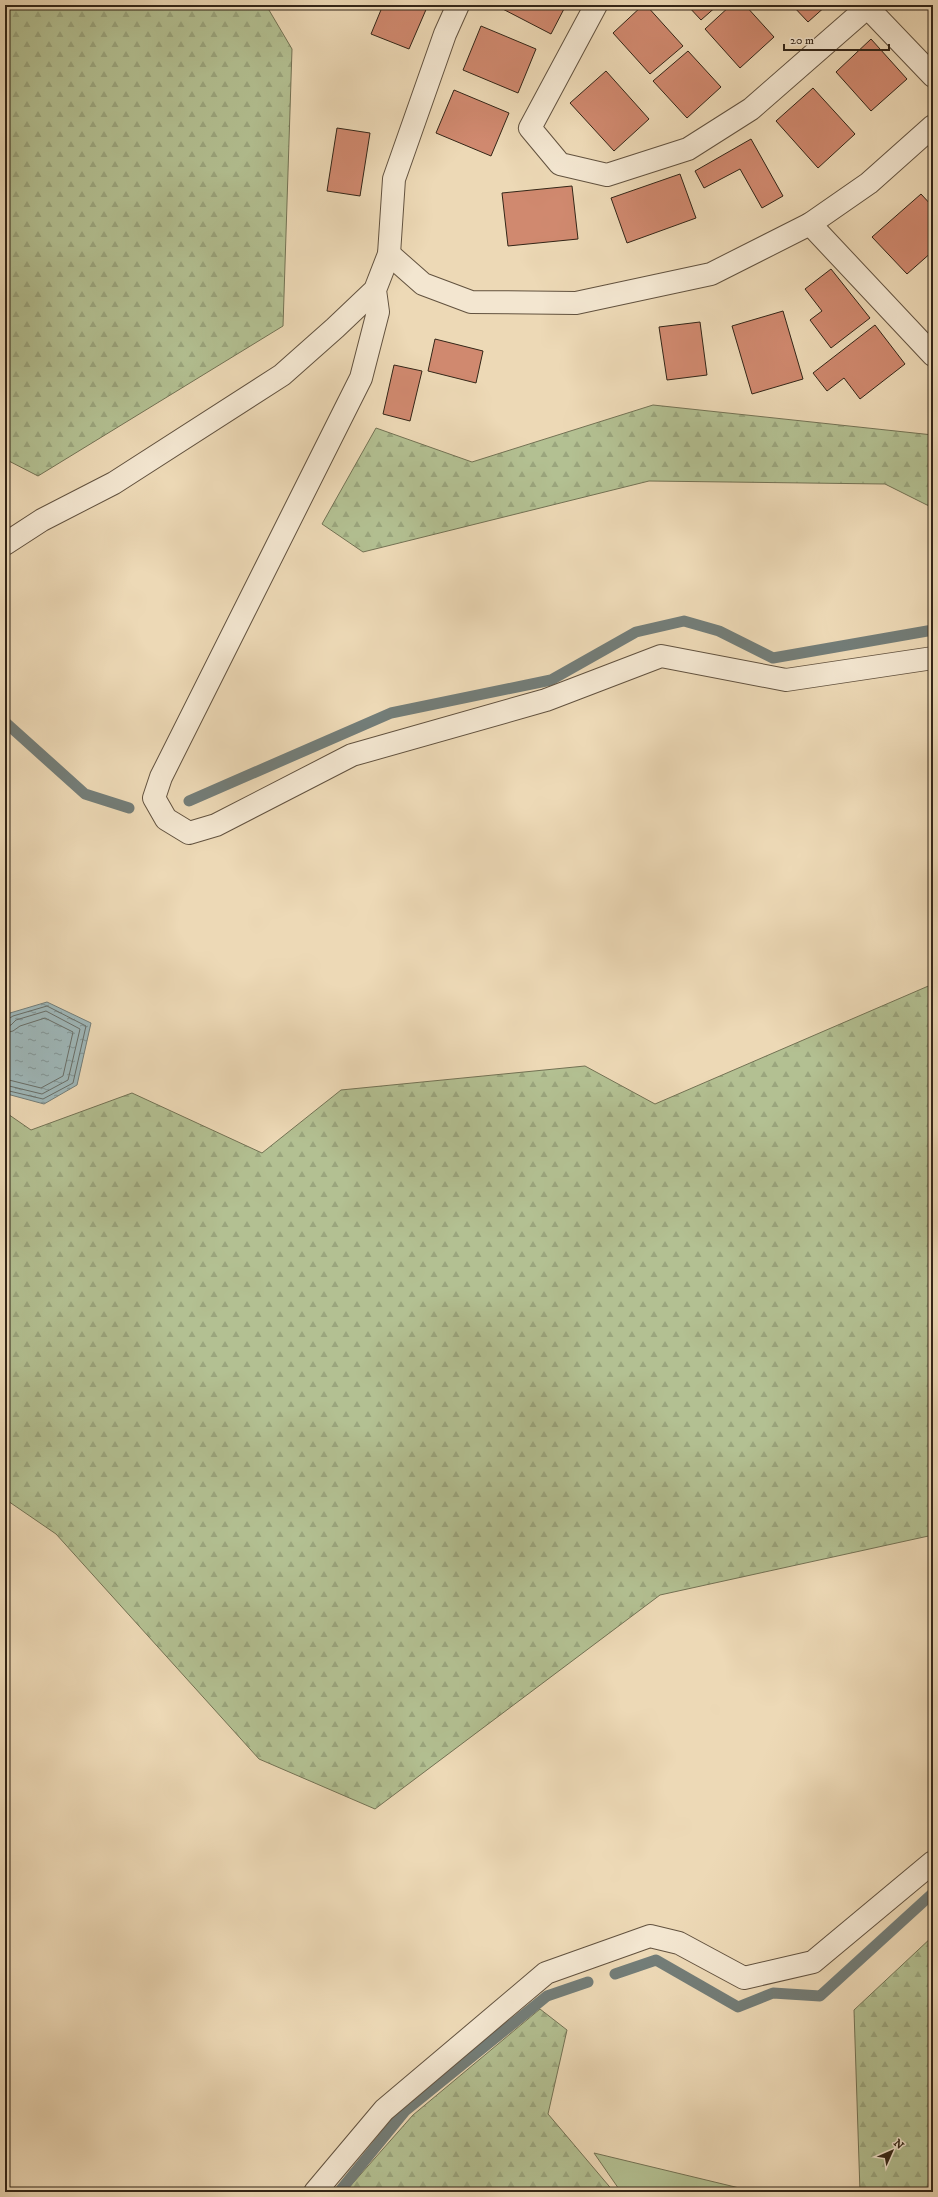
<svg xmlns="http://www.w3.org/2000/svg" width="938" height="2197" viewBox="0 0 938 2197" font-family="'IM FELL DW Pica',serif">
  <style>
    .grass { fill: #b3c092; stroke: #737254 }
    .forest { fill: url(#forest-firs); stroke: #737254 }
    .water { fill: url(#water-ripples); stroke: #737d78 }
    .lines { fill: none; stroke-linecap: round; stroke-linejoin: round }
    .shore { stroke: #686e68; stroke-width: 1 }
    .stream { stroke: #737d78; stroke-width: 11 }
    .building { fill: #d0896f; stroke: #332517 }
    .minor-casing { stroke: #62523f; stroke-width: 24 }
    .tertiary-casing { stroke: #62523f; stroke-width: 24 }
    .minor { stroke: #f3e6d0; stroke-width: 22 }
    .tertiary { stroke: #f3e6d0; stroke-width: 22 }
  </style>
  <defs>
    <pattern id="forest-firs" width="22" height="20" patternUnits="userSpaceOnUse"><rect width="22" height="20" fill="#b3c092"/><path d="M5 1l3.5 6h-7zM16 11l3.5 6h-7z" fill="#9aa57d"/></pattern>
    <pattern id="water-ripples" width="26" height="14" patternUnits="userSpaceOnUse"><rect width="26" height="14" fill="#9eb7b9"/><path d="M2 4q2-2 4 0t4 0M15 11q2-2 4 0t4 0" fill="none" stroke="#819595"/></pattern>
  </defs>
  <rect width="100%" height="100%" fill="#edd9b6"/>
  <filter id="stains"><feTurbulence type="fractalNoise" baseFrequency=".005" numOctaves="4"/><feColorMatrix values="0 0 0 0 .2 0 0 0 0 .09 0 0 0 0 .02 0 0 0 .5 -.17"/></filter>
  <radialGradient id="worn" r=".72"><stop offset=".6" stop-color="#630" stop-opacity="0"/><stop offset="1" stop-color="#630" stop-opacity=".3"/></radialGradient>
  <!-- grass -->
  <path class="grass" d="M594 2153 756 2192H621Z"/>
  <!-- forest -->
  <path class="forest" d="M5 5H266L292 49 283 326 38 476 5 459Z
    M653 405 933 435V508L885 484 649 481 363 552 322 524 376 428 472 462Z
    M933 984V1535L660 1595 375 1809 259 1759 56 1534 5 1499V1112L31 1130 132 1093 262 1153 341 1090 585 1066 655 1104Z
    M933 1936V2192H860L854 2010Z
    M540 2009 567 2030 548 2114 614 2192H345L413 2115Z"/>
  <!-- water -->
  <path class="water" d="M47 1002 91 1023 77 1085 44 1104 7 1094 5 1091V1020L10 1013Z"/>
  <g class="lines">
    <!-- shore -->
    <path class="shore" d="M5 1021 13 1016 47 1006 86 1026 73 1083 43 1099 5 1090
      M5 1027 11 1025 16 1020 46 1011 80 1029 68 1080 42 1094 5 1085
      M5 1033 13 1031 20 1026 45 1018 73 1032 63 1076 41 1088 5 1079"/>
    <!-- stream -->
    <path class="stream" d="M5 722 85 794 129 808
      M189 801 391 713 551 680 636 632 684 621 719 631 773 658 933 630
      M615 1974 656 1960 738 2007 773 1993 820 1996 933 1893
      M339 2192 405 2111 547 1996 588 1982"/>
  </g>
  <!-- building -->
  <path class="building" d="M383 5H428L409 49 371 34Z
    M495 5H566L551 34Z
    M643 5H646L683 46 650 74 613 33Z
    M687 5H718L701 20Z
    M731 5H745L774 37 740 68 705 29Z
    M792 5H827L808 22Z
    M481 26 536 49 518 93 463 70Z
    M871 39 907 79 871 111 836 72Z
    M688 51 721 87 687 118 653 81Z
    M606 71 649 119 614 151 570 103Z
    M813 88 855 134 818 168 776 121Z
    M454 90 509 113 491 156 436 133Z
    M337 128 370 133 360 196 327 191Z
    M751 139 783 196 762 208 740 169 704 188 695 171Z
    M680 174 696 218 627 243 611 198Z
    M572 186 578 239 508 246 502 193Z
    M921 194 933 207V251L907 274 872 237Z
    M831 269 870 318 831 348 810 320 822 311 805 289Z
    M783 311 803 379 752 394 732 326Z
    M700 322 707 375 667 380 659 327Z
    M875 325 905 364 860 399 844 378 827 391 813 373Z
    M435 339 483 351 476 383 428 371Z
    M394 365 422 371 410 421 383 414Z"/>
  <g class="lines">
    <!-- minor casing -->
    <g class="minor-casing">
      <path id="minor" d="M596 5 530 128 560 164 607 175 688 149 751 109 870 5
        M867 7 933 76
        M810 224 933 355
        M375 290 378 312 361 378 161 777 154 798 166 819 189 833 216 825 352 755 546 700 661 656 786 680 933 658
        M5 544 42 520 114 483 282 375 335 328 375 290 389 254 394 179 445 34 458 5
        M315 2192 384 2110 546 1973 650 1936 679 1943 744 1978 813 1962 933 1862"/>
    </g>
    <!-- tertiary casing -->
    <g class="tertiary-casing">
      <path id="tertiary" d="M389 254 423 284 471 302 576 303 711 274 810 224 869 183 933 126"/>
    </g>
    <!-- minor -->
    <use href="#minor" class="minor"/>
    <!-- tertiary -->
    <use href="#tertiary" class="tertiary"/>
  </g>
  <!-- margin -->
  <rect width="938" height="2197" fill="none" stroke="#edd9b6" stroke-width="20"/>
  <rect x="6" y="6" width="926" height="2185" fill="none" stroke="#332517" stroke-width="2"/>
  <rect x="10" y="10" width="918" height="2177" fill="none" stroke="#332517"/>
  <!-- north arrow -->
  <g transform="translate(892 2151) rotate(45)" stroke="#f3e6d0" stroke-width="3" paint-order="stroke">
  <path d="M0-3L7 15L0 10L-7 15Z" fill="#332517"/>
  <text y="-6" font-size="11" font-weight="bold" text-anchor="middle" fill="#332517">N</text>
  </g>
  <!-- scale -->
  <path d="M784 44v6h105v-6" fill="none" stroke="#332517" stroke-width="2"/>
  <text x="790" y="44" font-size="12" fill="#332517" stroke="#f3e6d0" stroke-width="3" paint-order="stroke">20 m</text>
  <rect width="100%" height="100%" filter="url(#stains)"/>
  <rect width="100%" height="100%" fill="url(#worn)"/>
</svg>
